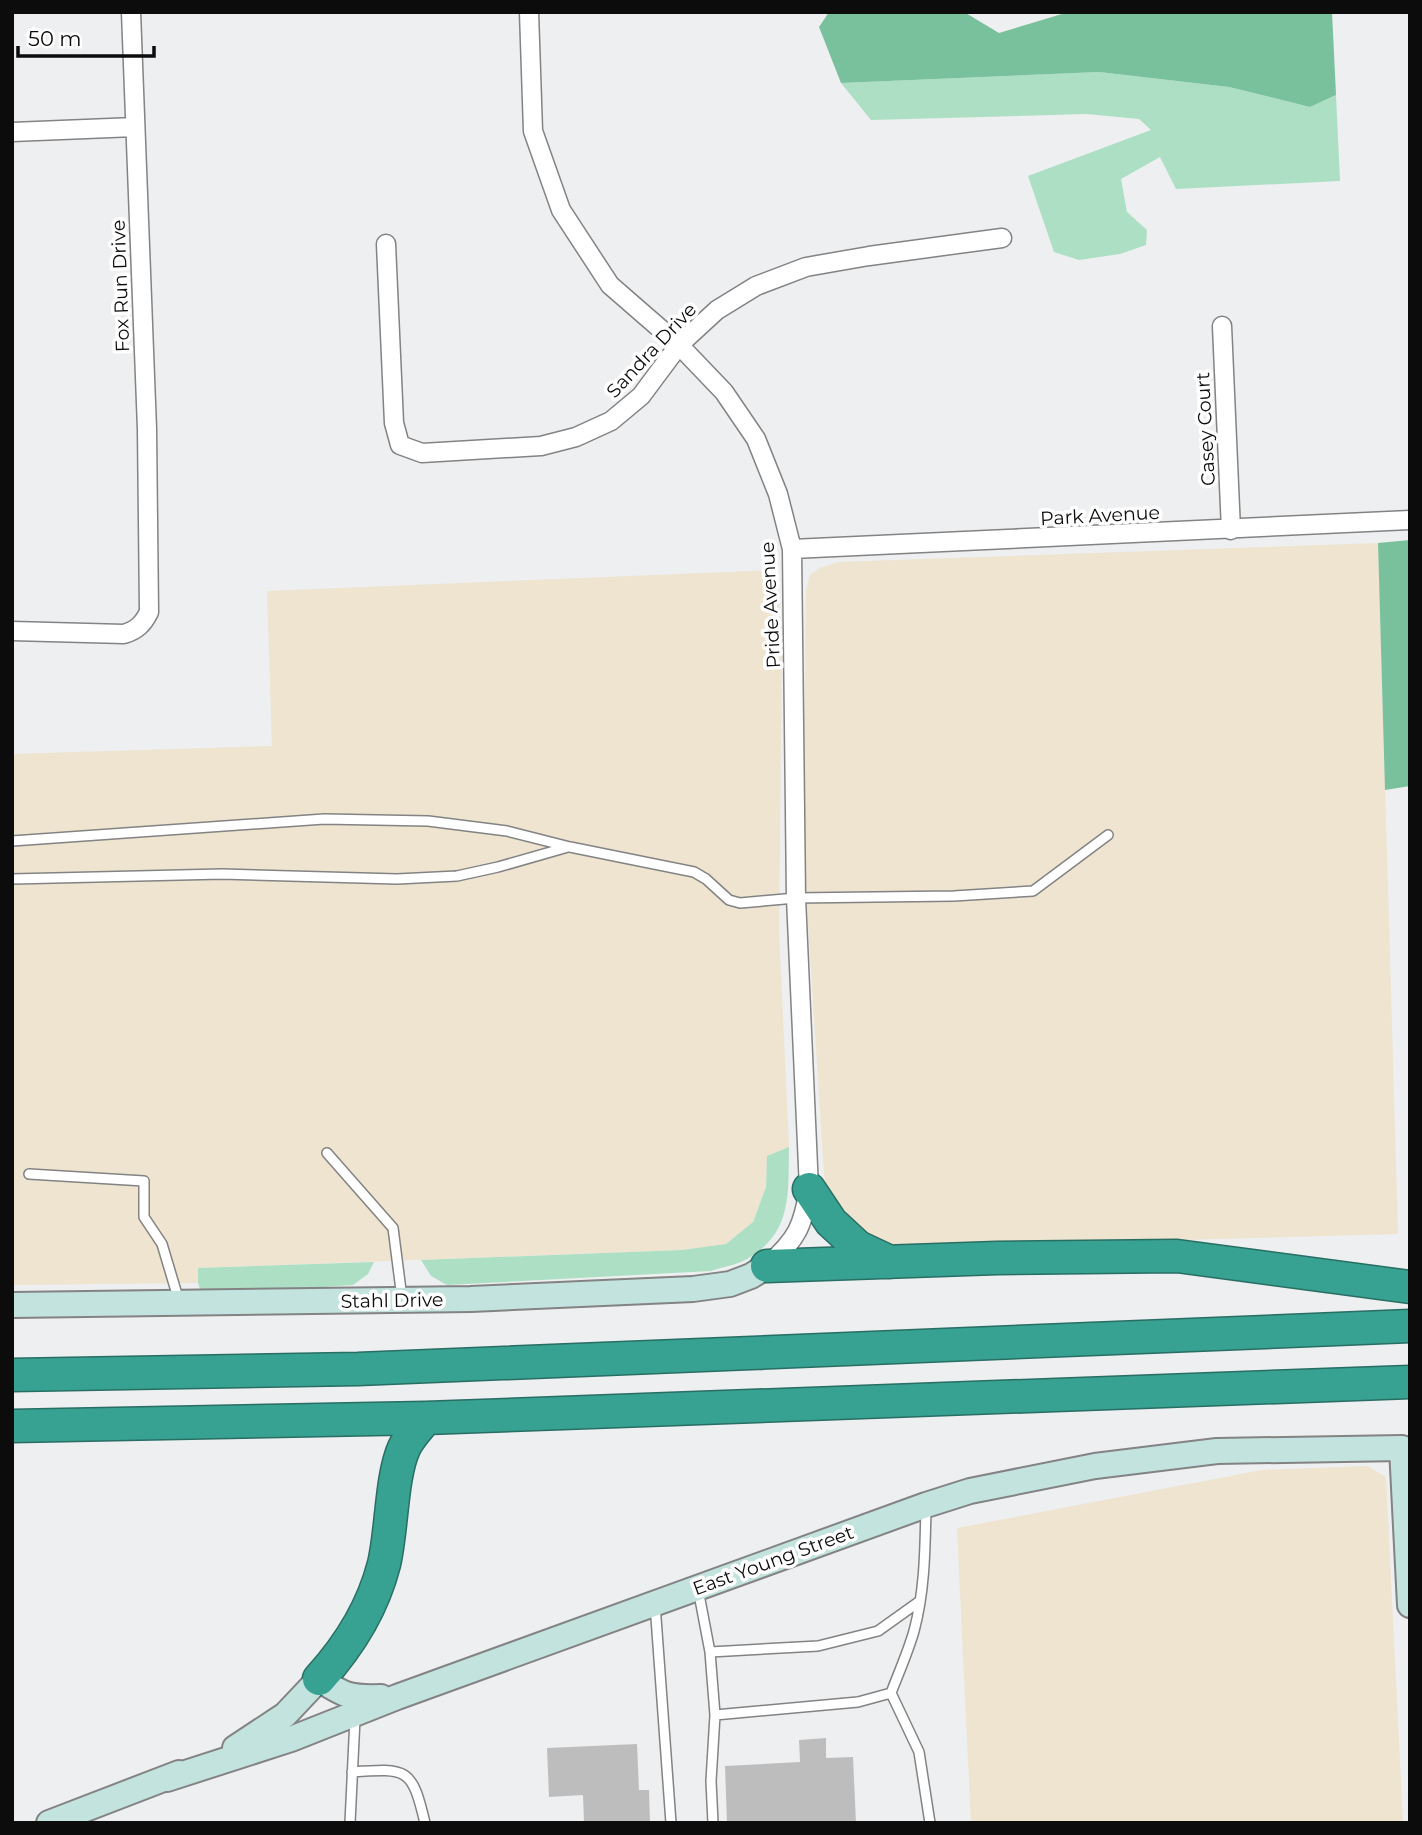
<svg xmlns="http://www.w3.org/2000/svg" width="1422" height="1835" viewBox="0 0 1422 1835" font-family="Montserrat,sans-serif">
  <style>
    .industrial { fill: #eee4cf }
    .green { fill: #acdfc4 }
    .forest { fill: #79c19d }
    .building { fill: #bebdbe }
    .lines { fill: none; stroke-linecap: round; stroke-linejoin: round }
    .lane-casing { stroke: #838384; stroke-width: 12 }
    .street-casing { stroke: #838384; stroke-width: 21 }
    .secondary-casing { stroke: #838384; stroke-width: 28 }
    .highway-casing { stroke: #286e63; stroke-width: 35 }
    .lane { stroke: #fff; stroke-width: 9 }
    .street { stroke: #fff; stroke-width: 18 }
    .secondary { stroke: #c3e3de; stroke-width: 24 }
    .highway { stroke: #37a292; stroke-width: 32 }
    .labels { text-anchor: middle; stroke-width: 7; stroke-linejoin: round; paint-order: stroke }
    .street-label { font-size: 19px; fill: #0c0c0d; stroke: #fff }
  </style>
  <rect width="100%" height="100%" fill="#eeeff0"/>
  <!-- industrial -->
  <path class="industrial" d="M1378 543 1398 1234 893 1248 863 1240 827 1192 824 1174 803 844 806 590 810 575 820 568 838 562Z
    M777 570 782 644 779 932 789 1147 767 1157 766 1187 753 1222 726 1244 682 1250 198 1268V1283L12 1285V754L272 746 267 591Z
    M1367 1466 1386 1477 1403 1823H971L957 1528 1262 1470Z"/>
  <!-- green -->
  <path class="green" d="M1099 72 1229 87 1310 107 1336 95 1340 181 1176 189 1160 157 1121 179 1127 212 1147 230 1146 245 1120 254 1079 260 1054 252 1028 176 1151 130 1139 119 1086 114 871 120 841 83Z
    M789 1147C788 1192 793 1233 747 1259 737 1265 722 1267 711 1271L447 1285 431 1276 421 1260 682 1250 726 1244 753 1222 766 1187 767 1156Z
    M374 1262 368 1274 353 1285 202 1295 198 1283V1268Z"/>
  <!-- forest -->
  <path class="forest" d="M829 12H964L999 33 1062 14 1078 12H1332L1336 95 1310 107 1229 87 1099 72 841 83 819 27Z
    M1410 540V786L1385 790 1378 543Z"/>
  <!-- building -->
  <path class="building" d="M826 1738V1758L853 1757 856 1823H727L725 1766 800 1762 799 1740Z
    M637 1744 639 1790H649L650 1823H584L583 1795 549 1797 547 1748Z"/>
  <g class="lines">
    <!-- lane casing -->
    <g class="lane-casing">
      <path id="lane" d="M12 841 324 819 428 821 507 831 570 847 694 872 706 879 729 900 740 903 796 898 954 896 1033 891 1108 835
        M12 879 222 874 397 879 457 876 498 867 568 847
        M327 1153 393 1228 402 1298
        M29 1174 144 1181V1217L162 1244 179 1301
        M698 1589 710 1652 715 1715 858 1702 891 1693C899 1672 908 1652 914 1631 925 1590 925 1549 926 1506
        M655 1604 671 1823
        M710 1652 818 1646 878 1631 920 1601
        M891 1693 919 1752 930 1823
        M352 1772C408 1768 412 1768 425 1823
        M350 1823 355 1718
        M713 1823 711 1781 715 1715"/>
    </g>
    <!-- street casing -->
    <g class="street-casing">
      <path id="street" d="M529 12 533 131 561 210 610 285 679 345 724 392 756 439 778 494 792 549 796 898 809 1189C803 1226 797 1239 768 1265
        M12 132 135 127
        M386 244 394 423 400 445 422 453 541 446 576 437 611 421 641 396 679 345 717 310 756 286 806 267 869 256 1002 238
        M1222 326 1231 530
        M792 549 1410 520
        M12 631 124 634C137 630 143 624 149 612L147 429 131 12"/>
    </g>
    <!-- secondary casing -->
    <g class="secondary-casing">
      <path id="secondary" d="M12 1305 471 1299 693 1289 730 1284 751 1276 767 1266
        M235 1748 285 1715 319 1679C345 1696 350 1698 381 1697
        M167 1779 291 1739 397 1697 926 1505 970 1491 1095 1466 1217 1451 1402 1448 1410 1605
        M49 1823 179 1773"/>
    </g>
    <!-- highway casing -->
    <g class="highway-casing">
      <path id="highway" d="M809 1189 831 1222 858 1247 890 1262
        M767 1266 997 1258 1177 1256 1410 1287
        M12 1375 358 1369 1410 1326
        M12 1426 426 1418 1410 1382
        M319 1679C349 1646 373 1607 384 1564 392 1531 391 1477 404 1448 409 1437 419 1427 426 1418"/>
    </g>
    <!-- lane -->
    <use href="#lane" class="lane"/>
    <!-- street -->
    <use href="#street" class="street"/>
    <!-- secondary -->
    <use href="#secondary" class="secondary"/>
    <!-- highway -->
    <use href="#highway" class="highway"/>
  </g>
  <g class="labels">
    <!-- street labels -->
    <g class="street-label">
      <text transform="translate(120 286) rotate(-92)" y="7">Fox Run Drive</text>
      <text transform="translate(651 350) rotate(-47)" y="7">Sandra Drive</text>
      <text transform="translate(1205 429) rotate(-93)" y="7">Casey Court</text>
      <text transform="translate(1100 515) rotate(-3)" y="7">Park Avenue</text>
      <text transform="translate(770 605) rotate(-93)" y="7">Pride Avenue</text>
      <text transform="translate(392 1300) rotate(-1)" y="7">Stahl Drive</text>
      <text transform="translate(773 1560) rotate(-20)" y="7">East Young Street</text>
    </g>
  </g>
  <!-- border -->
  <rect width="1422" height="1835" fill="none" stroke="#0c0c0d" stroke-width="28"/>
  <!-- scale -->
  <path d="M18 46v10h136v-10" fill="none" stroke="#0c0c0d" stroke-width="3.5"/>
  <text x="28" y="46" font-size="21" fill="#0c0c0d" stroke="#ffffff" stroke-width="5" paint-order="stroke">50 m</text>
</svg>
